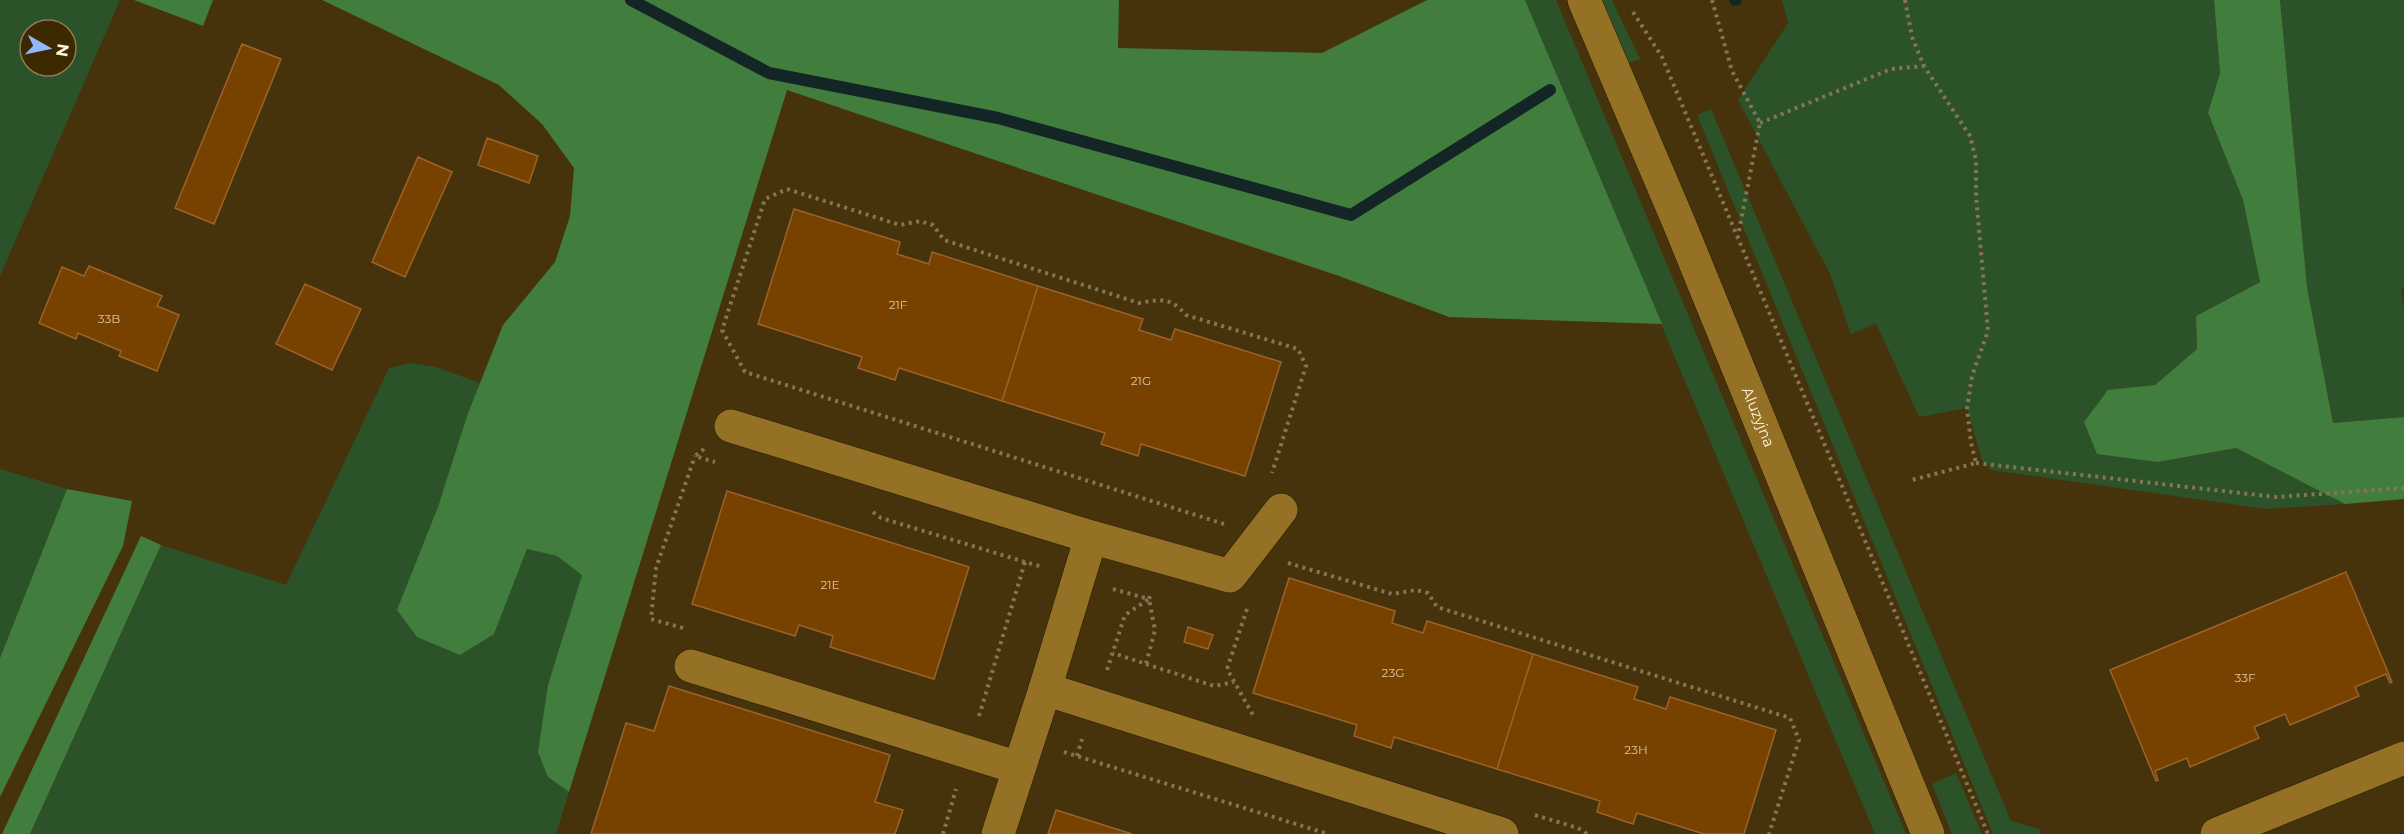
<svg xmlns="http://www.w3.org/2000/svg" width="2404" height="834" viewBox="0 0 2404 834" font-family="Montserrat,sans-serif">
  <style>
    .green { fill: #2c5229; fill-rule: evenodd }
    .forest { fill: #417e3d }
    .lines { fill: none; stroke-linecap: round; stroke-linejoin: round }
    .stream { stroke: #142526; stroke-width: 12 }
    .building { fill: #774200; stroke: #9b632b; stroke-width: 1.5 }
    .minor-casing { stroke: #281c05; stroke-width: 34 }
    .path { stroke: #867554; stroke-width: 4; stroke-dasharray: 3 4.5; stroke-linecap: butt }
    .minor { stroke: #947125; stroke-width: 33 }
    .labels { text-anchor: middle; stroke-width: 5; stroke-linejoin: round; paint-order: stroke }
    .number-label { font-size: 12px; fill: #ddc7a6 }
    .street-label { font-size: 15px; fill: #fff3de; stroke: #3c2900 }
  </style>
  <rect width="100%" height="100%" fill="#46330b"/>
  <!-- green -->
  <path class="green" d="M0 0H120L0 276ZM30 30H66V66H30Z
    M1525 0H1556L1906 834H1875Z
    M1601 0H1612L1640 59 1628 63Z
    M1782 0H2214L2220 73 2208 114 2243 200 2260 282 2196 316 2197 349 2155 385 2108 391 2158 462 2236 448 2345 504 2266 509 1991 470 1982 460 1967 408 1919 417 1876 323 1851 334 1830 274 1738 100 1788 23Z
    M2280 0H2404V285L2401 292 2404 309V417L2333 423 2307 287Z
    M1711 109 2011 821 2039 829 2041 834H1993L1697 115Z
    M410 363 436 367 480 383 438 507 494 634 527 549 557 556 582 575 548 685V777L569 792 556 834H30L161 545 286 585 389 368Z
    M0 469 67 489 0 658Z
    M1956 773 1982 834H1952L1932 784Z"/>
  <!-- forest -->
  <path class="forest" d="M134 0H213L203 26Z
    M322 0H1119L1118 48 1322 53 1427 0H1525L1662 324 1449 317 1339 276 787 90 569 792 548 777 538 752 548 685 582 575 557 556 527 549 494 634 460 655 417 637 397 610 438 507 467 416 503 325 555 262 570 216 574 168 542 124 499 85Z
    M2214 0H2280L2307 287 2333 423 2404 417V499L2345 504 2236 448 2158 462 2097 454 2084 422 2108 390 2155 385 2197 349 2196 316 2260 282 2243 200 2208 113 2220 73Z
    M67 489 132 501 123 546 0 797V658Z
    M141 536 161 545 30 834H2Z"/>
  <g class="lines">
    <!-- stream -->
    <path class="stream" d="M631 0 769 73 998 118 1351 215 1550 90
      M1735 0H1736"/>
  </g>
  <!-- building -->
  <path class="building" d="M242 44 281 59 214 224 175 208Z
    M487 138 538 156 529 183 478 165Z
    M418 157 452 172 405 277 372 262Z
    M794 209 900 242 897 254 929 264 932 252 1038 286 1002 401 899 368 895 380 858 368 862 357 758 324Z
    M89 266 162 296 157 306 179 315 157 371 119 356 121 351 78 333 76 339 39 323 62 267 84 276Z
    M305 284 361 309 332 370 276 344Z
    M1038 286 1143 319 1139 330 1171 340 1175 329 1281 362 1245 476 1141 444 1138 456 1101 444 1105 433 1002 401Z
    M727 491 969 567 934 679 830 647 833 636 799 625 795 636 692 604Z
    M2346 572 2392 682 2390 683 2386 674 2355 687 2359 696 2290 725 2285 714 2254 727 2259 738 2190 767 2187 758 2155 771 2158 780 2156 781 2110 670Z
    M1289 578 1395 611 1392 623 1423 633 1427 621 1533 654 1497 769 1394 737 1391 748 1354 736 1357 725 1253 693Z
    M1188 627 1213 635 1208 649 1184 642Z
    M1533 654 1638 687 1634 699 1651 704 1666 709 1670 697 1776 730 1744 834H1704L1637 813 1633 824 1597 812 1600 801 1497 769Z
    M669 686 890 755 875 802 903 810 895 834H591L626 723 654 731Z
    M1056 810 1132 834H1048Z"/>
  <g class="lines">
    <!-- minor casing -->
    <g class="minor-casing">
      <g id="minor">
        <path id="s1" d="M1584 0 1679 223 1928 834"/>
        <path d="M731 426 1091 537 1045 689"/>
        <path d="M1091 537 1230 576 1281 510"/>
        <path d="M691 666 1019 768"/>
        <path d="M998 834 1045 689 1502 834"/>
        <path d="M2217 834 2404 758"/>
      </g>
    </g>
    <!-- path -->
    <path class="path" d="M1712 0 1732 71 1760 123 1738 236
      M1905 0 1912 37 1924 66 1970 136 1976 160V196L1988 331 1972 376 1967 408 1971 443 1976 463 1912 480
      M1633 12 1662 57 1988 834
      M1760 123 1891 69 1924 66
      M704 449 695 456 715 462
      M1976 463 2276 497 2404 488
      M873 512 881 518 1025 562
      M1224 524 745 372 722 330 765 199 787 189 900 225 920 221 933 225 944 240 1139 303C1161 299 1170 297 1186 315L1298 349 1306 366 1272 473
      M1288 563 1392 594 1416 590 1428 593 1437 607 1790 718 1799 740 1769 834
      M1113 589 1149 599 1151 593
      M1247 609 1227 669 1253 715
      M683 628 651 619 656 568 695 456
      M1146 664 1214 686 1234 682
      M1107 670 1125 615 1149 599 1155 630 1146 664 1113 653
      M979 716 1025 562 1043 567
      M1064 752 1328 834
      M1077 756 1082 739
      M1535 815 1578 828 1587 834
      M943 834 956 789"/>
    <!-- minor -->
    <use href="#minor" class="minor"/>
  </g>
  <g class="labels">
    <!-- number labels -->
    <g class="number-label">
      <text x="898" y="309">21F</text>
      <text x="109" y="323">33B</text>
      <text x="1141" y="385">21G</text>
      <text x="830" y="589">21E</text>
      <text x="1393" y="677">23G</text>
      <text x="2245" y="682">33F</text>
      <text x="1636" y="754">23H</text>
    </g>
    <!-- street labels -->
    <g class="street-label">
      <text dy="5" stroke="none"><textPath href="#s1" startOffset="452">Aluzyjna</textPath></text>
    </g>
  </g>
  <!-- north arrow -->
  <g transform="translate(48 48) rotate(99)"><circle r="28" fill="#3c2900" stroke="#8a7a59" stroke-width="1.5"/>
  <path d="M0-4.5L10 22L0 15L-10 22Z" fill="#92b7fd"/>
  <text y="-9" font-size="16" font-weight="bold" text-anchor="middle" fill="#fff3de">N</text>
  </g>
</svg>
